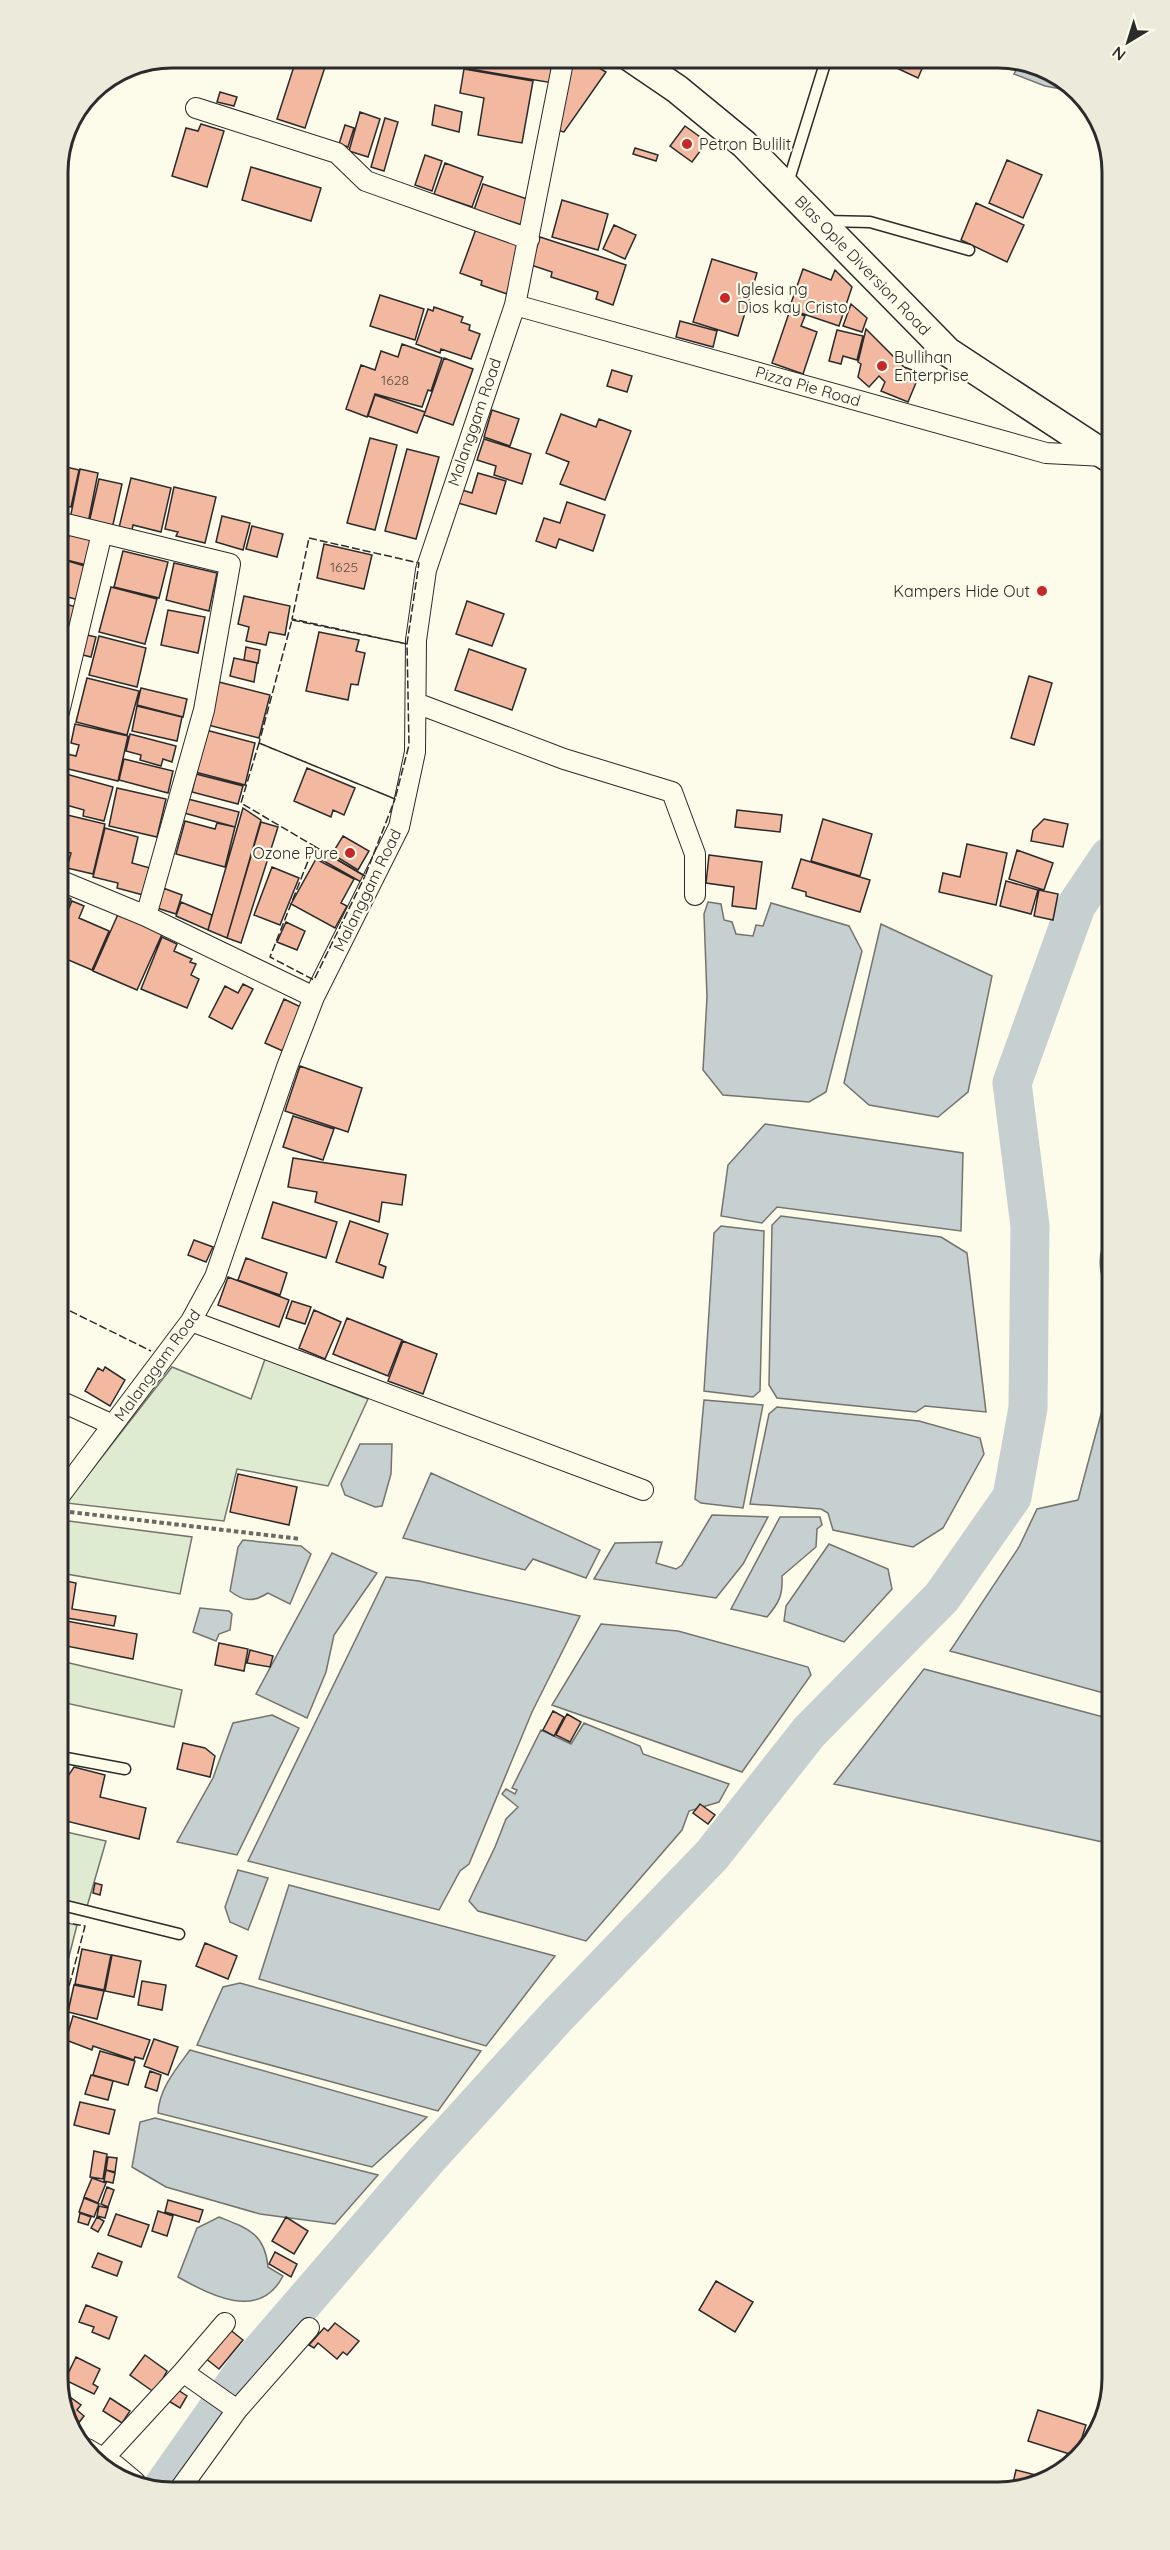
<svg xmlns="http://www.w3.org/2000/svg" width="1170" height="2550" viewBox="0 0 1170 2550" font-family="Quicksand,sans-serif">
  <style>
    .green { fill: #deebd1; stroke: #74746e; stroke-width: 1.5 }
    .water { fill: #c7d0d0; stroke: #74746e; stroke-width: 1.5 }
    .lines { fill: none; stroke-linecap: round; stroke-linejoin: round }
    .river { stroke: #c7d0d0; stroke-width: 39 }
    .building { fill: #f2b8a0; stroke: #2b2b2b; stroke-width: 1.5 }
    .lane-casing { stroke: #2b2b2b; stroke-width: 13 }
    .street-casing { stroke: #2b2b2b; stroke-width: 22 }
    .secondary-casing { stroke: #2b2b2b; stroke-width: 31 }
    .path { stroke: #6a6964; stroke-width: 4; stroke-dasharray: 4.5 3; stroke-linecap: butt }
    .lane { stroke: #fdfbea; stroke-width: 10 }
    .street { stroke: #fdfbea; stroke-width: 20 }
    .secondary { stroke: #fdfbea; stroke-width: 28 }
    .fence { stroke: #2b2b2b; stroke-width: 1.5; stroke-dasharray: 8 3; stroke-linecap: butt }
    .poi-dot { fill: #c62828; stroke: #fdfbea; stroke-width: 2 }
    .labels { text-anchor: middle; stroke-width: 4.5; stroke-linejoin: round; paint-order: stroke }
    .number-label { font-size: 14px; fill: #5d4e48 }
    .poi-label { font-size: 16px; fill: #2b2b2b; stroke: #fdfbea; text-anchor: start }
    .street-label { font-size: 16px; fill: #2b2b2b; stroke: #fdfbea }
    .rim { fill: none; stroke: #2b2b2b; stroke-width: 3 }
  </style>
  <rect width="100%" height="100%" fill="#fdfbea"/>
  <!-- green -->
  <path class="green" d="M265 1359 368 1399 328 1486 237 1469 224 1521 66 1503 172 1367 251 1399Z
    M61 1520 192 1537 180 1594 61 1573Z
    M61 1661 182 1690 174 1727 61 1702Z
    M62 1831 106 1841 86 1910 62 1903Z
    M62 1922 77 1925 62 1984Z"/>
  <!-- water -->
  <path class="water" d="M1020 62 1068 80 1077 92 1045 86 1014 74Z
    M708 902 721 904 724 920 732 922 736 934 753 936 756 925 763 926 771 903 849 926 862 951 826 1092 809 1102 723 1095 703 1070 707 997 704 914Z
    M881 924 992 976 968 1092 938 1117 869 1105 844 1083Z
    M765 1124 963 1153 961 1231 777 1207 762 1223 721 1216 728 1165Z
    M781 1216 941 1237 967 1253 986 1412 925 1406 916 1412 777 1398 769 1385 772 1225Z
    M721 1226 764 1231 760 1391 753 1397 704 1391 714 1233Z
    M1110 1235V1304C1103 1283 1092 1254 1110 1235Z
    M1110 1381 1111 1695 950 1651 1019 1547 1037 1509 1078 1500Z
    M704 1400 763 1405 743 1508 701 1503 695 1499Z
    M777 1407 919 1421 980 1438 984 1454 943 1528 913 1547 833 1530 828 1513 821 1509 750 1504 769 1414Z
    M360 1444H392L391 1474 382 1506 375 1507 345 1495 341 1484Z
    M431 1473 600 1550 586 1578 533 1559 525 1570 403 1538Z
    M712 1515 768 1517 743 1564 716 1598 594 1579 615 1543 662 1542 656 1563 676 1569 682 1565Z
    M780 1517H820L822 1525 817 1529 816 1547 782 1576C783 1595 779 1603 767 1617L731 1609Z
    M243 1540 301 1546 311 1554 290 1604 268 1593C254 1602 244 1602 230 1591L238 1547Z
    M829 1544 888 1569 892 1589 844 1642 784 1621 786 1606Z
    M332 1553 377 1573 334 1635 326 1672 307 1718 256 1694Z
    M386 1577 419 1581 580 1616 532 1712 469 1864 460 1871 439 1910 248 1861Z
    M200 1608 229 1611 232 1614 230 1630 219 1634 216 1641 193 1632Z
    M601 1624 678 1631 808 1667 811 1675 742 1772 552 1705Z
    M924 1669 1111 1719 1112 1844 834 1784Z
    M272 1715 299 1728 237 1855 177 1842 213 1778 233 1723Z
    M584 1723 640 1746 643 1754 729 1784 719 1802 689 1811 682 1830 586 1941 478 1911 469 1901 495 1847 506 1819 518 1807 502 1794 506 1789 515 1794 517 1790 512 1788 541 1730 571 1744Z
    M238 1870 268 1878 248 1930 230 1922 225 1907Z
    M289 1885 555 1956 486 2046 259 1979Z
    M240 1983 481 2051 438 2111 197 2045 223 1987Z
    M190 2050 427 2117 372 2167 158 2113C159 2089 176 2069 190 2050Z
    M155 2118 378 2175 335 2224 260 2214 166 2187 132 2167 140 2122Z
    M219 2217C247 2228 265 2233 268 2267L283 2276C260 2321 211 2296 178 2277L197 2228Z"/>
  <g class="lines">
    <!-- river -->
    <path class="river" d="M160 2491 245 2370 428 2158 557 2016 712 1855 809 1732 942 1597 1012 1497 1028 1408 1030 1226 1012 1083 1076 906 1109 857"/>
  </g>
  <!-- building -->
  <path class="building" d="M297 57 328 58 305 128 277 119Z
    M466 57H558L553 83 464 68Z
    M573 57 582 58 606 72 564 132 556 130Z
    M873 57H927L918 78Z
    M464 69 533 81 522 143 478 135 484 98 460 93Z
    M220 92 237 97 234 106 217 102Z
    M435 105 462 112 459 132 432 125Z
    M360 112 380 119 368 157 349 151Z
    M385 118 398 122 384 171 371 167Z
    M201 124 224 131 207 187 172 176 186 128 198 131Z
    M345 125 354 128 348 147 339 144Z
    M685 126 707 142 692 162 670 146Z
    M635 148 658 155 656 161 633 154Z
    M425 155 442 161 432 191 415 185Z
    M1007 160 1042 175 1023 218 989 203Z
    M445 163 483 177 472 207 434 194Z
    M251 167 321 188 311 221 242 200Z
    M483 184 527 199 522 225 474 210Z
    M562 200 608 214 598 250 552 237Z
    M976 203 1024 225 1007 262 961 240Z
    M614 225 636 235 625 259 603 249Z
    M476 229 519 244 507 294 481 285 482 281 460 273Z
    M540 237 626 265 613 305 596 299 598 292 551 277 552 272 531 265Z
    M712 259 757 273 738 336 693 322Z
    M803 269 831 280 835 270 852 287 839 326 789 309Z
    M380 295 424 309 415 340 370 326Z
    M851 304 867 318 862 332 843 326Z
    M434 307 463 317 461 322 470 325 469 330 480 334 471 359 441 349 440 353 416 344 428 309 433 311Z
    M790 310 805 316 801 326 817 332 803 374 772 363Z
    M680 321 717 331 713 347 676 337Z
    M866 329 904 367 920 373 908 402 881 391 885 382 879 376 869 387 858 377 861 364 858 362Z
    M837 330 863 336 857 360 843 356 841 364 829 361Z
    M402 344 442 358 431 391 428 390 422 407 375 394 367 417 346 409 361 365 375 370 381 351 398 357Z
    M444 358 473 369 453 425 424 415Z
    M612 370 632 376 627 392 607 386Z
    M375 395 425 412 417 433 368 416Z
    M492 410 519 419 510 446 484 437Z
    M561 414 596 427 599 419 631 431 605 500 560 484 569 462 546 453Z
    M370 438 397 445 375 530 347 523Z
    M484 439 531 454 522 484 494 475 496 466 477 460Z
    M407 449 439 457 416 539 385 531Z
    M58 465 79 470 71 507 58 505Z
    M80 469 98 473 88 523 70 519Z
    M478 473 506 481 496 514 458 503 462 490 472 493Z
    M131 478 171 488 161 532 133 525 131 535 118 532Z
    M99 479 122 484 112 529 89 523Z
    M174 487 216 497 205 543 176 536 178 532 165 529Z
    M567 502 605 515 593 551 559 539 556 548 536 541 544 518 560 523Z
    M222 516 250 523 243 550 216 542Z
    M252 526 283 534 277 557 246 549Z
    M58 527 67 529 59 561 58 560Z
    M70 532 97 540 90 566 63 559Z
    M324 544 372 555 364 589 317 578Z
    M123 551 168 562 159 598 114 587Z
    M68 561 88 567 79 600 60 595Z
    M174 563 217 573 209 611 166 600Z
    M111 587 157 599 145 644 99 632Z
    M244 596 290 606 285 635 269 632 266 645 246 641 249 627 238 624Z
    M467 601 504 614 492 646 456 634Z
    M58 602 80 608 72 639 58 636Z
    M168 610 205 617 198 653 161 645Z
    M319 632 359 640 356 651 365 653 358 685 351 684 348 700 306 691Z
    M79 633 96 637 91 657 75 653Z
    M99 636 146 648 137 687 89 675Z
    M246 647 260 650 258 663 244 660Z
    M469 649 526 669 512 710 455 690Z
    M234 658 257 663 254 682 230 676Z
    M1029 676 1052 683 1034 745 1011 738Z
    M87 678 139 691 127 735 76 722Z
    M219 682 270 695 259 738 208 725Z
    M141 688 187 699 183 717 137 705Z
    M137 706 182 717 177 741 132 731Z
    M75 724 128 736 118 781 64 768 67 754 76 756 79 745 71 743Z
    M206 730 255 743 245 785 195 772Z
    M130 734 176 746 172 762 163 759 161 766 140 760 141 755 126 751Z
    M124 759 173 771 168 793 119 780Z
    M307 768 355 788 344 815 333 810 331 817 294 801Z
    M66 774 113 787 104 821 83 816 84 810 59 803Z
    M196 774 243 786 238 804 192 792Z
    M117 788 166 799 157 837 109 826Z
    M188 799 239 812 235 827 184 813Z
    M243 808 261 820 227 938 208 930Z
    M737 810 782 815 780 832 735 827Z
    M59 813 105 824 93 874 67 868 71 853 59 850Z
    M823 819 872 834 860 876 811 861Z
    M1044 819 1068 824 1063 847 1031 841 1033 830Z
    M185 821 215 829 217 823 235 827 225 867 176 854Z
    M261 822 278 827 241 943 227 938Z
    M105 828 138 837 132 863 150 868 143 895 117 888 118 883 93 877Z
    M343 836 369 851 358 870 332 854Z
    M967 844 1007 853 996 905 939 892 943 873 960 877Z
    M319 849 365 876 361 882 315 856Z
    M1017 850 1053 863 1044 890 1009 879Z
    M709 855 762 862 756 909 732 906 734 887 706 883Z
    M316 859 354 879 341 903 347 906 335 928 291 904Z
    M801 859 870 880 860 912 806 896V892L792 888Z
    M272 867 299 878 280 925 254 915Z
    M1006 881 1038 890 1031 914 1000 906Z
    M163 888 182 895 176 914 157 908Z
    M1039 890 1058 894 1053 920 1034 916Z
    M59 894 71 899 59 926Z
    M72 901 84 906 79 918 109 931 92 970 59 956V949L62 950 67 940 59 937V931Z
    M181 902 212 915 208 930 176 916Z
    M119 912 163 932 137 990 93 971Z
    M286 922 305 931 297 950 277 942Z
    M162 937 177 944 174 951 192 959 190 962 196 964 191 975 199 979 187 1008 141 989Z
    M243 984 253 989 232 1029 209 1017 225 986 238 993Z
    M284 999 305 1009 285 1052 265 1043Z
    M300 1066 362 1088 348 1132 285 1111Z
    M293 1116 334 1129 323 1160 283 1147Z
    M293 1158 406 1175 402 1205 382 1202 379 1222 315 1202 317 1192 288 1187Z
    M273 1202 337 1222 326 1258 262 1238Z
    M350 1221 388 1234 379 1264 386 1267 383 1278 336 1262Z
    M194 1240 213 1247 206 1262 188 1255Z
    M246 1258 287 1273 280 1295 238 1280Z
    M228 1277 289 1300 279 1327 218 1305Z
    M292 1301 311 1307 305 1324 286 1318Z
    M314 1310 341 1322 325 1359 299 1348Z
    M347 1318 402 1340 388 1376 333 1354Z
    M403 1341 437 1354 423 1394 388 1381Z
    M105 1367 125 1380 110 1406 85 1391 98 1368 103 1371Z
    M238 1474 297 1487 289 1525 230 1512Z
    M61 1580 76 1583 72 1609 116 1616 114 1626 61 1617Z
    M61 1620 137 1634 133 1659 61 1645Z
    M219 1643 248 1649 244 1671 215 1665Z
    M250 1650 273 1656 270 1667 247 1663Z
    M553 1711 564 1717 554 1736 543 1730Z
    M567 1714 581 1722 570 1742 556 1735Z
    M183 1743 205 1748 215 1756 210 1777 177 1769Z
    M74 1767 105 1775 100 1797 146 1808 139 1839 62 1820V1785Z
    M700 1804 715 1815 708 1824 693 1813Z
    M95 1883 102 1885 100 1895 93 1893Z
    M205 1943 237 1956 228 1979 196 1966Z
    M82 1949 111 1955 104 1990 75 1984Z
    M112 1955 141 1961 134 1997 105 1991Z
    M142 1981 166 1985 162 2010 138 2005Z
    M74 1985 104 1991 97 2019 68 2012Z
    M73 2016 150 2040 143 2059 135 2057 134 2060 93 2046 92 2050 66 2040Z
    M154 2039 178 2047 168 2075 144 2066Z
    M100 2051 135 2061 128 2085 93 2075Z
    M150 2071 161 2075 157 2091 145 2087Z
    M91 2075 113 2081 108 2100 85 2094Z
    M80 2102 115 2110 109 2134 74 2125Z
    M94 2151 107 2154 103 2179 90 2177Z
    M108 2157 117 2158 115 2172 106 2170Z
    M106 2170 115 2173 113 2183 104 2181Z
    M92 2178 106 2183 98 2203 84 2197Z
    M107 2187 114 2190 108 2207 101 2204Z
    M84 2198 99 2204 94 2217 79 2212Z
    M168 2200 203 2210 199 2222 165 2212Z
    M99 2206 108 2208 105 2218 97 2216Z
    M158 2211 173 2216 167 2236 152 2231Z
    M80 2213 91 2217 88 2225 78 2222Z
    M116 2214 149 2225 141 2247 108 2235Z
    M97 2217 104 2221 98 2232 91 2228Z
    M286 2217 308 2231 294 2254 272 2241Z
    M275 2252 297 2264 291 2277 269 2264Z
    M98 2253 122 2262 117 2276 92 2267Z
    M716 2281 753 2302 735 2332 699 2310Z
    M86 2305 117 2317 109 2339 92 2332 94 2327 79 2322Z
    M335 2323 359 2341 347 2355 343 2352 337 2359 318 2343 314 2348 309 2345 324 2328 328 2331Z
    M224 2325 243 2340 219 2369 200 2354Z
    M145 2355 167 2371 155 2393 130 2375Z
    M76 2357 100 2369 93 2384 98 2387 94 2394 65 2380Z
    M175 2388 187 2396 180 2408 167 2400Z
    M63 2392 81 2405 77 2410 84 2416 73 2430 63 2416Z
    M110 2398 130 2411 122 2423 103 2411Z
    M1038 2410 1086 2425 1076 2456 1028 2441Z
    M1016 2470 1048 2478 1036 2487H1012Z"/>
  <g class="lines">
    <!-- lane casing -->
    <g class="lane-casing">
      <path id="lane" d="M787 186 827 57
        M826 221 870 222 969 250
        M61 1757 125 1769
        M62 1905 179 1934"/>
    </g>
    <!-- street casing -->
    <g class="street-casing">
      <path id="street" d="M196 108 337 153 366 181 529 239
        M515 305 1046 453 1104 456
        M58 522 230 564 204 710 146 916
        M416 703 564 759 672 792 695 854V895
        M59 712 102 533
        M59 880 146 916 314 997
        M191 1321 643 1490
        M60 1401 113 1425
        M61 1494 191 1321 215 1277 287 1067 314 997 399 827 415 752 416 640 426 570 515 305 564 57
        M183 2372 237 2410
        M87 2449 116 2466 135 2482
        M103 2459 183 2372 225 2323
        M177 2493 237 2410 309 2328"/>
    </g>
    <!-- secondary casing -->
    <g class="secondary-casing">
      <path id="secondary" d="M630 57 677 89 744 144 948 352 1108 457"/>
    </g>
    <!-- path -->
    <path class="path" d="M70 1512 301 1539"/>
    <!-- lane -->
    <use href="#lane" class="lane"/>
    <!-- street -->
    <use href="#street" class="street"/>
    <!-- secondary -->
    <use href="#secondary" class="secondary"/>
    <!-- fence -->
    <path class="fence" d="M309 538 419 563 407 644 292 619Z
      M292 620 407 644 409 745 395 799 259 743Z
      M259 743 395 799 365 876 241 803Z
      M314 846 365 876 314 980 270 957Z
      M60 1306 151 1351
      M62 1922 85 1926 62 2013"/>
  </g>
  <!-- markers -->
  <g class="poi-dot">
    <circle cx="687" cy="144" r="6"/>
    <circle cx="725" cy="298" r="6"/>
    <circle cx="882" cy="366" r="6"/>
    <circle cx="1042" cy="591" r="6"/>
    <circle cx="350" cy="853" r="6"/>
  </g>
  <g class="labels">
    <!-- number labels -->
    <g class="number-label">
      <text x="395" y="385">1628</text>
      <text x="344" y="572">1625</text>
    </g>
    <!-- poi labels -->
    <g class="poi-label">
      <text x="699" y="150">Petron Bulilit</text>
      <text x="737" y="295">Iglesia ng<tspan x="737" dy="18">Dios kay Cristo</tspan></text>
      <text x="894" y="363">Bullihan<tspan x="894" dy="18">Enterprise</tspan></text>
      <text x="1030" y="597" text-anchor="end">Kampers Hide Out</text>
      <text x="338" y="859" text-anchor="end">Ozone Pure</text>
    </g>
    <!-- street labels -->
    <g class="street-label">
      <text transform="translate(863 265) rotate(46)" y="6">Blas Ople Diversion Road</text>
      <text transform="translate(808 386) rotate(16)" y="6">Pizza Pie Road</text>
      <text transform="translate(474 422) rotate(-71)" y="6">Malanggam Road</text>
      <text transform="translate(367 890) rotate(-64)" y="6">Malanggam Road</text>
      <text transform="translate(157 1365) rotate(-54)" y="6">Malanggam Road</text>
    </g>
  </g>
  <!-- crop -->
  <path d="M0 0H1170V2550H0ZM172 68H998A104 104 0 0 1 1102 172V2378A104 104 0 0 1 998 2482H172A104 104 0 0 1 68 2378V172A104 104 0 0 1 172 68Z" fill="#eceadb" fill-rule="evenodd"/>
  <path class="rim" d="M172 68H998A104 104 0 0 1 1102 172V2378A104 104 0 0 1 998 2482H172A104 104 0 0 1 68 2378V172A104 104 0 0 1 172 68Z"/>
  <!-- north arrow -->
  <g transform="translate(1128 42) rotate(218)" stroke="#fdfbea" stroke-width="4.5" paint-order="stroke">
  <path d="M0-4.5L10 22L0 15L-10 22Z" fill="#2b2b2b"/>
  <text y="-9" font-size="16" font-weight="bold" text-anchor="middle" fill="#2b2b2b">N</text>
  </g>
</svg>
